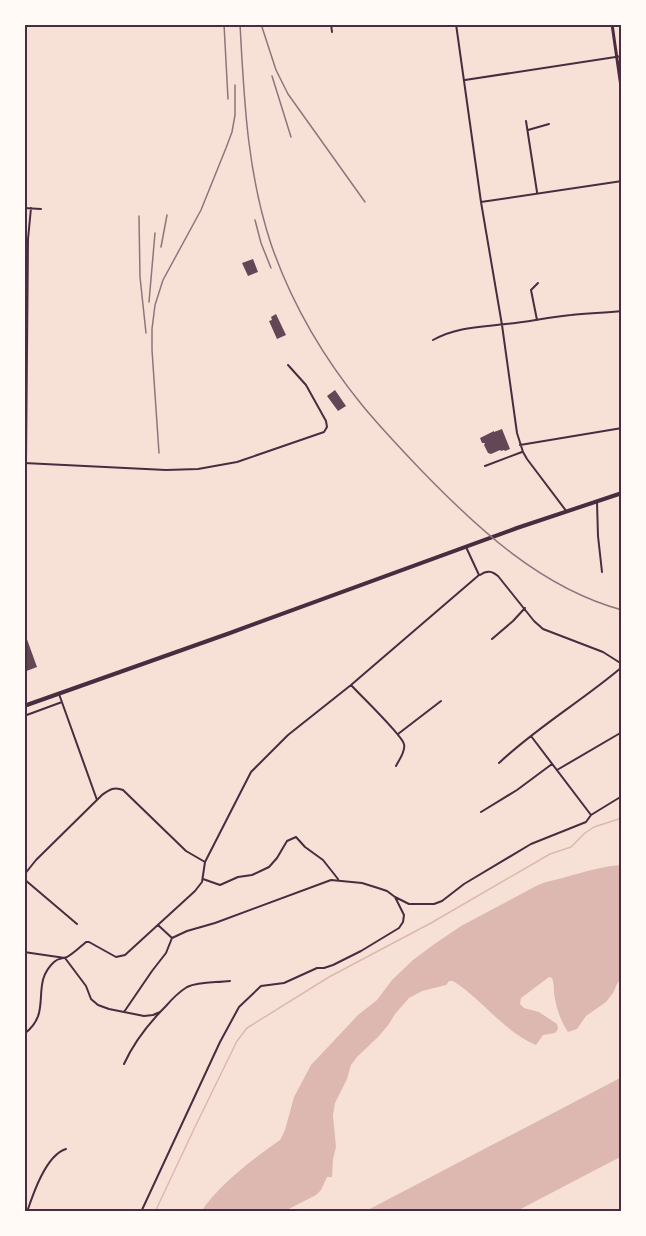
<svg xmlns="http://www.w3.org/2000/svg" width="646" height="1236" viewBox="0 0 646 1236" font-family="'PT Sans Narrow',sans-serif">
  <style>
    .water { fill: #dcb8b0 }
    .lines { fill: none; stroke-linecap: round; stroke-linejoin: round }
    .stream { stroke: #dcb8b0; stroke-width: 1.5 }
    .building { fill: #644757 }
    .minor { stroke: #4a2c40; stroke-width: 2 }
    .tertiary { stroke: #4a2c40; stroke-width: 3 }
    .primary { stroke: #4a2c40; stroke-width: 4 }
    .rail { stroke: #8f747c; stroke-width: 1.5 }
    .neatline { fill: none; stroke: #4a2c40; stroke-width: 2 }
  </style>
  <rect width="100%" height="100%" fill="#f7e1d7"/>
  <!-- water -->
  <path class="water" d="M622 865V977L617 984 613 993 606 1002 586 1016 577 1029 568 1032C560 1020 556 1007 554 993 554 987 554 984 552 978L549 977 521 998 520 1004 524 1008 539 1012 557 1024 558 1029 555 1033 543 1035 536 1045C503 1031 483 1000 453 981H449L446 985 422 991 409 998 395 1014 389 1024 379 1036 357 1057 351 1065 347 1079 335 1103 333 1115 336 1147 333 1159 332 1177H327L321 1190 316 1195 283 1212H201C219 1184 253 1159 280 1140L285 1130 294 1097 311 1065 358 1015 377 1000 392 980 413 960 433 945 461 926 538 885C547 881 556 880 566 877 584 872 603 866 622 865Z
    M622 1077V1156L515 1212H364Z"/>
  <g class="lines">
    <!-- stream -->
    <path class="stream" d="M155 1212 194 1129 237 1041 247 1028 329 977 431 923 550 854 571 847 585 833 594 827 622 818"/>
  </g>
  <!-- building -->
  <path class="building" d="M253 259 258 272 248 276 242 263Z
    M276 314 286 335 277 339 269 321 272 320 271 317Z
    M335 390 346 406 338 411 327 396Z
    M502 429 510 449 505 451 504 450 501 451 500 450 491 454 488 453 484 445 485 443H482L480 438 494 431V432Z
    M24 631 37 667 24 672Z"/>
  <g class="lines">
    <!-- minor -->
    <path class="minor" d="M331 24 332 32
      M456 24 481 202 502 325 517 433 523 452 527 459 567 512
      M465 80 622 56
      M526 121 537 192
      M528 130 549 124
      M481 202 622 181
      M24 208 41 209
      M537 320 531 290 538 283
      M433 340C456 327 480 327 506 324 527 322 549 317 571 315 588 313 605 313 622 311
      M520 445 622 428
      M24 463 166 470 198 469 237 462 324 432 327 427 326 421 306 385 288 365
      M26 463 28 239 31 208
      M485 466 522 452
      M597 502 598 536 602 572
      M480 575C487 570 492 571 498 576L534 621 543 629 603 652 622 664
      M492 639 513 621 525 608
      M351 685C360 695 402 735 404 744 406 751 399 760 396 766
      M59 694 97 800
      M24 716 62 702
      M398 734 441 701
      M531 736 591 815
      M499 763C537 727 582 701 622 667
      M557 770 622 732
      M481 812 517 790 552 764
      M24 875 36 860 102 795C109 790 114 786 123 790L186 851 205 862
      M24 879 77 924
      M203 879 220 885 238 877 252 875 269 867 277 858 287 841 296 837 305 847 323 860 338 879
      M158 925 172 938 187 931 215 923 331 880 362 883 378 888 387 891 395 897 409 904H434L442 901 464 884 531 844 586 822 591 815 622 796
      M24 952 65 958 86 986 91 999 98 1005 109 1009 144 1016 153 1015 160 1012
      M124 1012 152 971 166 953 172 938
      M24 1034C54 1012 29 985 54 962 58 958 62 959 67 957 74 953 80 947 86 942H89L116 957 125 955 195 891 202 882 205 862 251 772 288 735 351 685 479 575 466 547
      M124 1064C134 1042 148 1024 166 1006 172 999 179 992 187 987 200 981 216 983 230 981
      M27 1212C33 1194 46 1155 66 1149
      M141 1212 220 1042 239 1007 261 986 284 983 317 968H324L333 965 361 951 399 928 403 922 404 915 395 897"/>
    <!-- tertiary -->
    <path class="tertiary" d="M612 24 622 94"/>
    <!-- primary -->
    <path class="primary" d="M24 706 230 633 517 528 622 493"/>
    <!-- rail -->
    <path class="rail" d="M224 24 228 99
      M240 24C244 98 247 172 271 244 291 302 323 357 362 405 380 427 400 448 420 469 477 528 541 588 622 610
      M261 24 276 70 288 94 365 202
      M272 76 291 137
      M139 216 140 277 146 333
      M255 220 261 243 271 268
      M161 247 167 215
      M149 302 155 233
      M159 453 152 350V329L155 305 163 280 201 210 226 148 232 132 235 115V85"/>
  </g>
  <!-- border -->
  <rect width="646" height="1236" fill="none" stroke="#fffaf5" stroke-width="51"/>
  <rect x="26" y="26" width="594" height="1184" class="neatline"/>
</svg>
